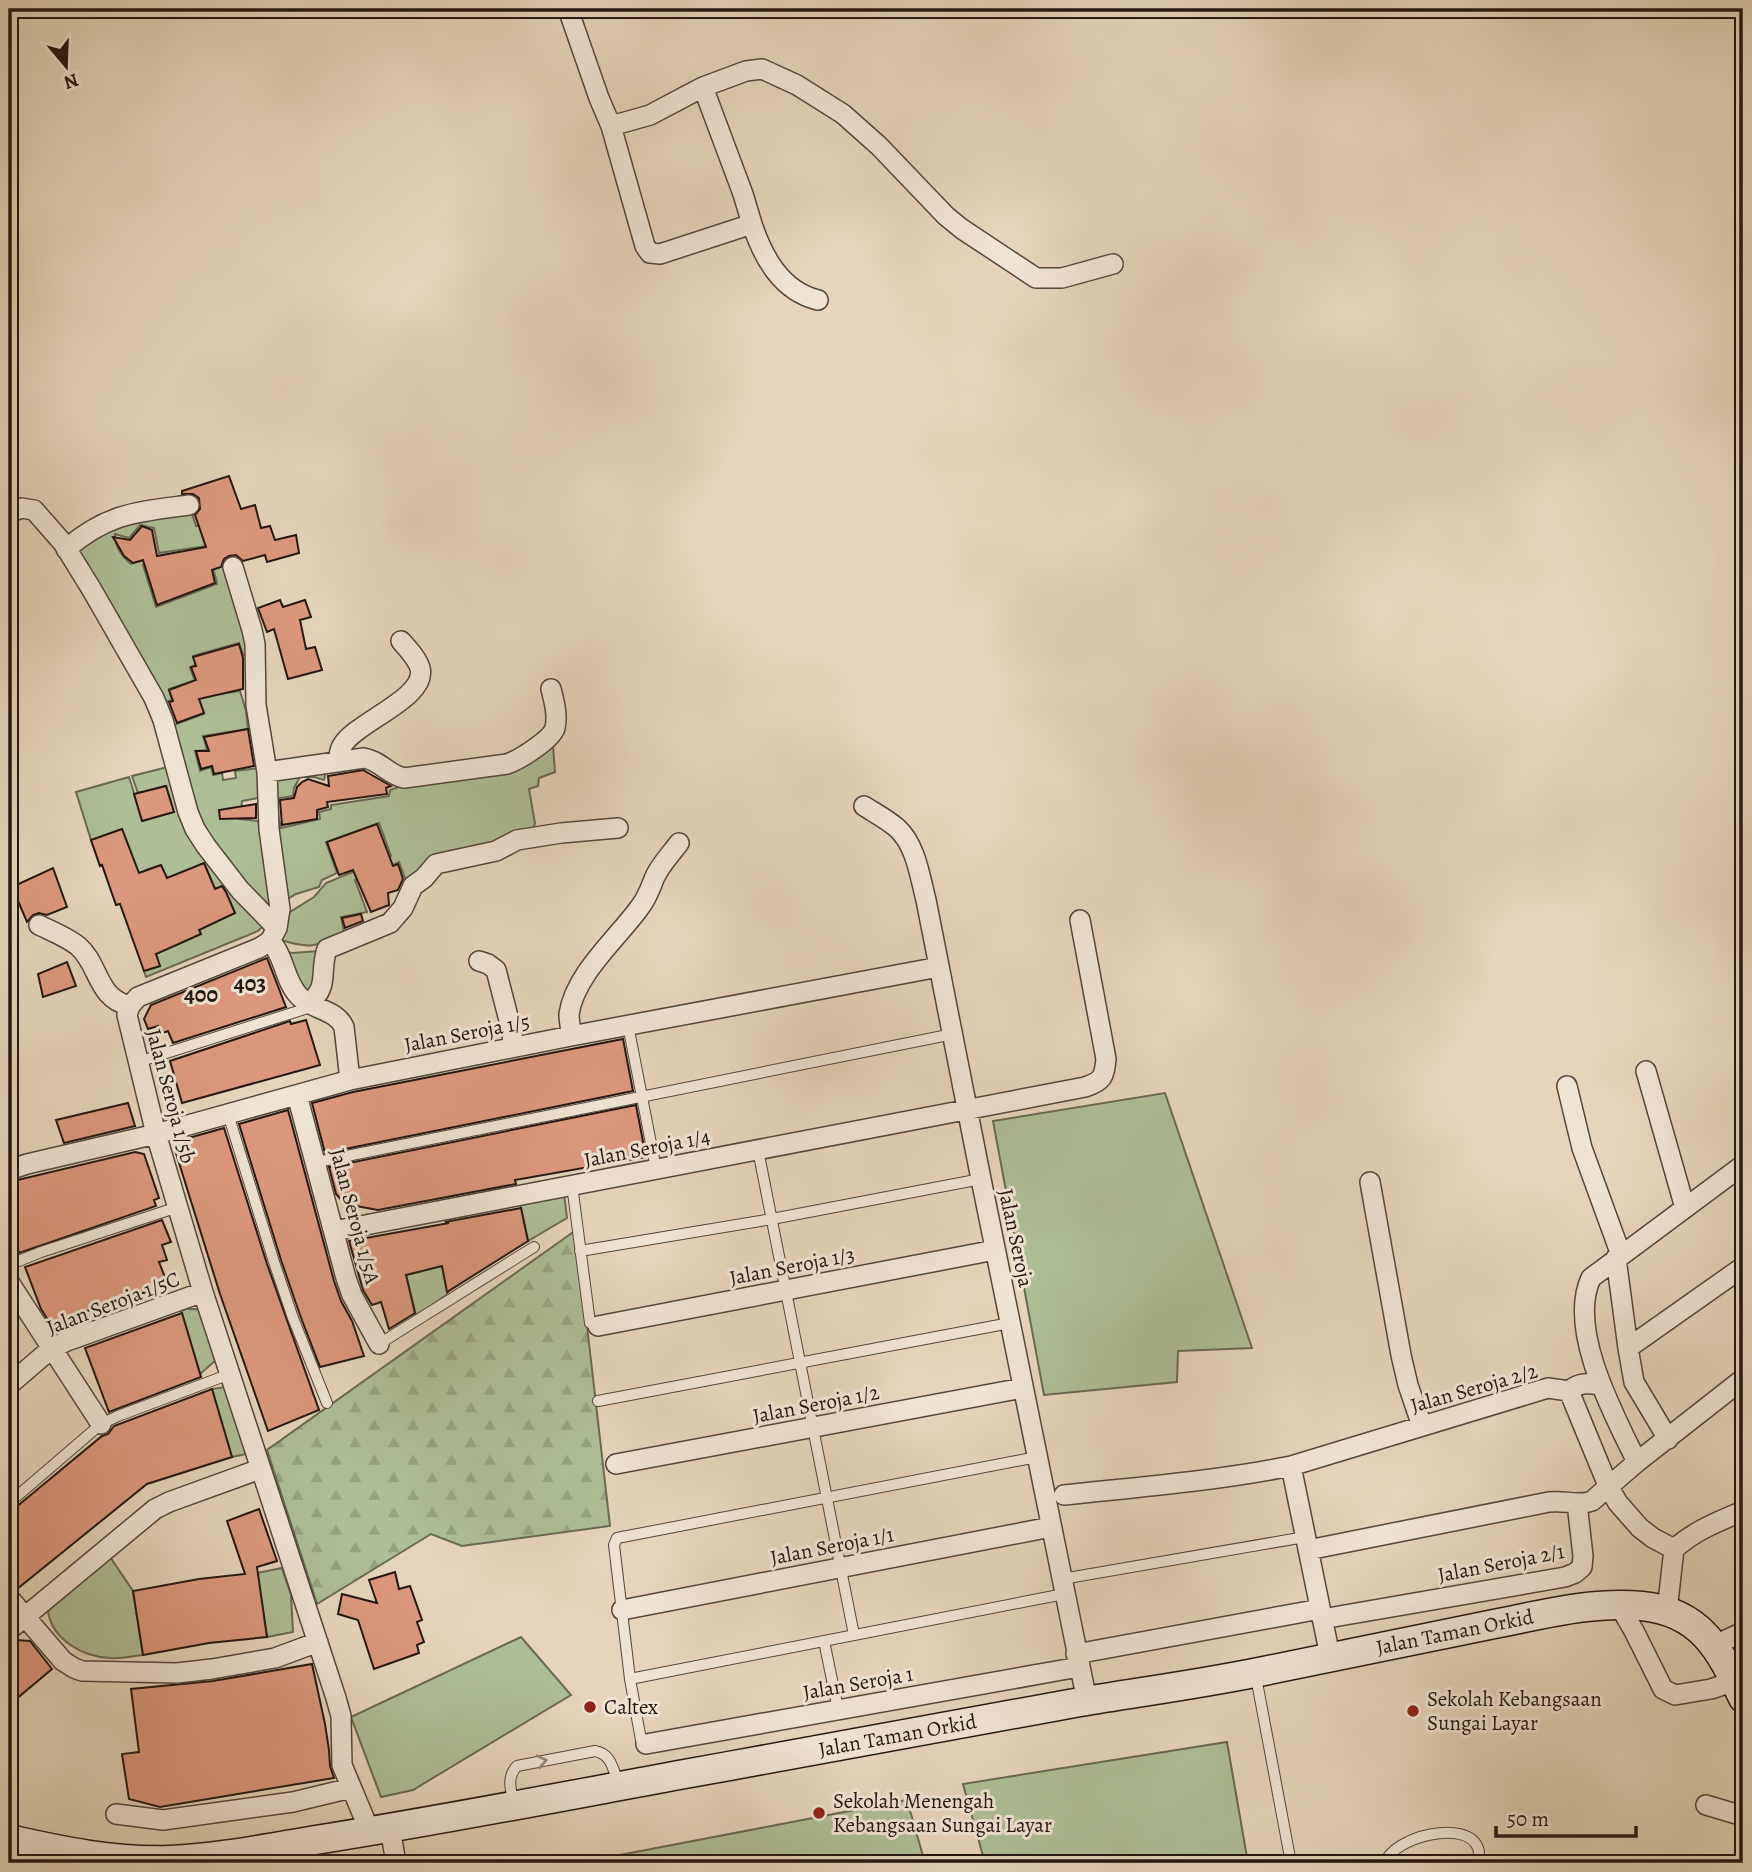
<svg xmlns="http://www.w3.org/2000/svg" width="1752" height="1872" viewBox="0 0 1752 1872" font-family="Alegreya,serif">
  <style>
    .green { fill: #aebe95; stroke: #696a53; stroke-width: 2; fill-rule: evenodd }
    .forest { fill: url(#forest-firs); stroke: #696a53; stroke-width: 2 }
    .building { fill: #dc987e; stroke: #241711; stroke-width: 2 }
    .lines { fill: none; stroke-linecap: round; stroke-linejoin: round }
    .lane-casing { stroke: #54463b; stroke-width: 12 }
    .street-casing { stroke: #54463b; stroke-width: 22 }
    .secondary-casing { stroke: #241711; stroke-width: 31 }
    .lane { stroke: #efe4d2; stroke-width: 10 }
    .street { stroke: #efe4d2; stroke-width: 19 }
    .secondary { stroke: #efe4d2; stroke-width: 28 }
    .oneway { stroke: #94887b }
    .poi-dot { fill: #8f2418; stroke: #efe4d2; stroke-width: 2.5 }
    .labels { text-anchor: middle; stroke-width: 6; stroke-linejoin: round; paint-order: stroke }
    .street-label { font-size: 21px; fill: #241711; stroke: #efe4d2 }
    .poi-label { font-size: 21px; fill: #241711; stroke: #efe4d2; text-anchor: start }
    .neighbourhood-label { font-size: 23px; font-weight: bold; fill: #241711; stroke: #efe4d2 }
  </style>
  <defs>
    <pattern id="forest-firs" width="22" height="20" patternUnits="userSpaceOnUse" patternTransform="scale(1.75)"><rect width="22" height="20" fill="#aebe95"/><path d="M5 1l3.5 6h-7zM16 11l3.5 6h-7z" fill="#96a37f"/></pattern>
  </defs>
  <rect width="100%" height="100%" fill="#e6d5ba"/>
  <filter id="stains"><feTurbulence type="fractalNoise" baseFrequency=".00286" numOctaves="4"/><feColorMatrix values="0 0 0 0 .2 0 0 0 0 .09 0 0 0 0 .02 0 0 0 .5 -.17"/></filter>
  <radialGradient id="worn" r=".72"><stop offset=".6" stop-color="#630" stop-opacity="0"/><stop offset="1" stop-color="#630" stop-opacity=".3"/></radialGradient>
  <!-- green -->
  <path class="green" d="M190 507 196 526 210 522 253 652 243 655 239 643 193 656 196 665 190 668 197 686 220 694 240 691 246 711 248 729 203 736 207 750 195 751 200 771 211 767 213 775 222 773 223 780 236 778 235 771 259 768 258 798 242 801 240 819 258 821 269 865 270 916 213 853 164 721 69 550 90 534ZM140 525 154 528 159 553 206 546 211 559 217 584 156 607 143 565 154 557 131 564C121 556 115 547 115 534L129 538ZM193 681 204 714 171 726 163 703 172 700 169 689Z
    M551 742 553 746 555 772 539 778 538 786 529 789 535 823 533 830 408 886 399 862 355 880 367 912 341 917 344 932C317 948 308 949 278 939L287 914 314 897 326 883 391 856 379 823 326 842 337 873 322 880 319 887 296 894 281 903 271 781 327 767 324 780 314 777H300L294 788 293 796 274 799 281 828 320 819 319 812 331 809V805L389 796 390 790 399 787 400 781 503 768Z
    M168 767 263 926 258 931 146 977 144 971 160 966 153 946H174L201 934 197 922H215L235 913 223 886 215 889 204 863 190 869 192 875 169 884 161 865 146 870 143 895 130 850 122 829 91 840 76 792 129 777 143 821 173 811 166 786 138 793 132 776Z
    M282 951 293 953 318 951V990L304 992Z
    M1165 1093 1252 1348 1178 1351 1177 1382 1044 1395 993 1121Z
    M564 1194 567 1218 528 1241 520 1204Z
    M442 1266 448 1294 416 1316 406 1275Z
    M186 1309H195L201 1311 215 1361 200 1374 181 1311Z
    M225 1387 246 1454 232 1457 212 1389Z
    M110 1557 133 1591 143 1655C132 1656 121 1659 110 1658 83 1657 53 1640 48 1612L54 1603Z
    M282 1568 291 1595 293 1632 267 1637 257 1573Z
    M521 1637 571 1695 413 1790 381 1797 351 1717Z
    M1227 1742 1248 1863H985L963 1784Z
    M907 1800 925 1863H578Z"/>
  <!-- forest -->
  <path class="forest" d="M576 1230 610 1526 462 1546 431 1534 317 1604 267 1450Z"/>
  <!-- building -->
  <path class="building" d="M229 476 241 509 255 505 261 528 270 526 275 540 296 535 299 553 267 562 265 555 243 561 236 555 229 556 224 559 221 567 212 570 215 583 157 605 143 560 133 563 124 556 113 537 130 540 142 526 152 530 157 556 206 547 195 515 200 509 199 498 193 494H182V491Z
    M280 600 283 607 305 600 311 617 300 620 306 649 315 647 322 670 288 679 274 629 267 632 258 608Z
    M239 644 243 658V689L199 699 204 713 177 723 169 702 173 701 169 690 196 680 191 667 196 666 193 657Z
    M248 729 254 766 214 774 212 766 201 769 196 751H209L204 737Z
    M363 770 391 786 386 788 387 794 327 802 328 807 317 810V819L282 825 280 800 294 798 297 787 302 782 308 779 329 786 328 776Z
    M166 786 174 812 142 821 134 794Z
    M256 804V818L220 819 219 810Z
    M377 824 393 866 398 864 403 879 398 890 388 893 389 905 371 912 353 870 339 875 327 842Z
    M122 829 139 873 161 865 167 878 204 863 215 889 222 886 226 892 235 913 199 930 201 934 156 954 160 966 144 971 120 904 116 905 102 865 100 866 91 840Z
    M53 868 67 907 47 915 39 913 33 915 27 922 12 887Z
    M361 914 363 921 345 928 342 918Z
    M267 958 286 1007 173 1043 168 1031 160 1034 158 1026 148 1029 144 1019 151 1005Z
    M67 962 76 986 43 997 38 974Z
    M306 1020 320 1065 182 1103 170 1061 290 1021 291 1024Z
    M623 1039 633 1091 325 1153 312 1103 353 1092Z
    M128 1103 135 1126 64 1143 56 1120Z
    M636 1105 646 1157 515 1180 516 1184 378 1210 345 1204 336 1194 329 1167Z
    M288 1110 334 1281 341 1301 352 1321 364 1356 320 1367 300 1315 281 1260 239 1124Z
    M224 1128 267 1264 319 1410 268 1431 220 1294 175 1150 185 1139Z
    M135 1152 144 1154 159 1198 154 1200 156 1206 19 1253 16 1244 13 1245 9 1230V1182Z
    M521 1208 528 1241 447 1292 442 1266 406 1275 415 1313 389 1329 381 1302 372 1305 363 1290 349 1241 449 1223 445 1222Z
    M162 1220 171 1242 162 1245 167 1260 159 1262 168 1285 50 1323 41 1309 25 1267Z
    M182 1313 201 1377 109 1412 85 1348Z
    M212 1389 232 1457 147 1484 17 1589 9 1586V1513L102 1436 108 1434 114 1426Z
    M259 1509 277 1561 257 1567 267 1637 209 1643 143 1655 133 1591 199 1579 245 1574 227 1521Z
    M395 1572 399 1589 410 1586 422 1620 417 1622 424 1642 417 1645 419 1653 374 1669 358 1620 338 1614 342 1594 377 1603 369 1580Z
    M16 1640 30 1641 52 1669 9 1705V1642Z
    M312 1664 325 1724 329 1750 330 1766 334 1778 160 1807 129 1799 122 1754 139 1752 131 1689 213 1681Z"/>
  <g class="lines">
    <!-- lane casing -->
    <g class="lane-casing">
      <path id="lane" d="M628 1025 656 1169
        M138 1062 311 1007
        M228 1114 274 1262 293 1318 327 1403
        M758 1150 854 1635
        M317 1162 953 1034
        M572 1185 590 1323 598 1326
        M580 1251 772 1219 981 1179
        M9 1265 41 1252 178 1207
        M379 1344 534 1247
        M598 1401 1010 1323
        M9 1503 101 1424 118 1416 230 1374
        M1062 1579 1305 1537
        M824 1641 838 1709
        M1256 1677 1291 1863
        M630 1679 1064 1594
        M646 1744 641 1740 630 1679 614 1545 617 1538 1037 1457
        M514 1805C511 1790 506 1778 517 1766L595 1751C612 1754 613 1770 619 1785
        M1385 1863C1393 1837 1467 1818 1478 1848 1480 1854 1479 1858 1476 1863"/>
    </g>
    <!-- street casing -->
    <g class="street-casing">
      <path id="street" d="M568 9 599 98 611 126 645 246 650 253 660 254 752 224C763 257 781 291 818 300
        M703 87 743 194 752 224
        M611 126 650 115 703 87 746 71 762 69 797 85 843 114 879 146 946 216 962 229 1036 278H1062L1113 264
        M9 513 21 508 34 510 63 543 92 590 154 698 163 720 188 812 195 829 206 846 240 890 277 928
        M66 549C108 513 136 512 189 505
        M233 567 252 630 255 644 256 705 267 772 269 829 280 909 277 928 270 941 259 948 138 997 130 1006 127 1015 156 1134 203 1292 336 1698 341 1716 342 1765 370 1832
        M338 762C339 757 339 751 342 746 355 722 428 698 420 668 417 658 408 649 401 641
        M267 772 364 758C381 761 387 774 404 778L507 764C519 760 551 740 555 728 558 715 554 701 551 689
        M864 806C875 813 888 820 897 828 916 845 920 877 926 900L981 1179 1087 1701
        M39 925C51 931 67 937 78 946 100 965 96 998 130 1006
        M270 941C285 956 284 981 299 996 312 1010 336 1009 344 1027L350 1080
        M479 961 488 964 496 970 512 1032 513 1047
        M309 1003C330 986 319 972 327 949L390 923 403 908 413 886 424 878 436 864 496 851 517 840 561 833 618 828
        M571 1036C571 1029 569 1021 569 1014 575 974 617 939 640 907 647 898 650 889 654 879 659 866 671 854 679 843
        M1646 1071 1685 1208
        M1567 1086 1582 1148 1621 1255
        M297 1095 346 1278 352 1295 379 1344
        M9 1170 27 1164 156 1134 350 1080 571 1036 939 967
        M1370 1182 1401 1355 1408 1385 1422 1426
        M334 1231 1085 1087C1103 1081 1104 1077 1106 1059L1080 920
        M1616 1258 1628 1348 1634 1382 1668 1439
        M9 1282 101 1424
        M598 1326 995 1250
        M1628 1348 1743 1267
        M9 1385 51 1349 67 1341 203 1292
        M1569 1391 1609 1488 1618 1503 1640 1528 1653 1538 1674 1549
        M1637 1462C1614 1415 1567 1329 1591 1278L1743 1165
        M616 1464 1023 1388
        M1291 1466 1330 1656
        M1064 1495C1140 1487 1216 1481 1291 1466L1548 1388 1569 1391C1579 1382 1588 1383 1600 1385
        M1308 1550 1549 1502C1564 1500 1579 1506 1592 1501L1637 1462 1743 1379
        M9 1598 63 1661 74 1668 82 1671 177 1673 212 1669 275 1658 318 1642
        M1619 1605 1634 1631 1663 1689 1675 1695 1711 1689 1735 1681
        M622 1610 1051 1527
        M1667 1611 1674 1549C1696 1530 1717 1522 1743 1511
        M1322 1619 1565 1577 1575 1573 1582 1567 1583 1556 1577 1503
        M9 1630 155 1509 169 1502 260 1469
        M1715 1645 1743 1632
        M1076 1654 1320 1609
        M646 1744 1079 1667
        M1706 1805 1743 1816
        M116 1814 163 1820 293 1802 351 1788
        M390 1828 396 1863
        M31 1863 33 1844"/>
    </g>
    <!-- secondary casing -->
    <g class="secondary-casing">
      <g id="secondary">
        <path id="s1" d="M9 1839C62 1851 115 1862 170 1860 221 1858 272 1847 322 1839 442 1820 560 1797 679 1775 813 1751 947 1726 1080 1702 1140 1692 1200 1684 1259 1672 1339 1655 1419 1639 1499 1623 1545 1614 1594 1601 1642 1606 1701 1612 1720 1650 1743 1698"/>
      </g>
    </g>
    <!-- lane -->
    <use href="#lane" class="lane"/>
    <!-- street -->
    <use href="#street" class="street"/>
    <!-- secondary -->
    <use href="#secondary" class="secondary"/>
  </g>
  <!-- one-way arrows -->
  <defs><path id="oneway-chevron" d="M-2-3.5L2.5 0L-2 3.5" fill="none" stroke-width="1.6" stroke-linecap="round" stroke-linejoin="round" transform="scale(1.75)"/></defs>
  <use class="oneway" href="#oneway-chevron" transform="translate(542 1761) rotate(-11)"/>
  <!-- markers -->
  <g class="poi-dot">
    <circle cx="590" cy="1707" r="7"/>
    <circle cx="1413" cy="1711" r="7"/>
    <circle cx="819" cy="1813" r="7"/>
  </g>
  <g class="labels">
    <!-- street labels -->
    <g class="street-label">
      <text transform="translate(467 1033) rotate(-11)" y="7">Jalan Seroja 1/5</text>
      <text transform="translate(171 1096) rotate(75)" y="7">Jalan Seroja 1/5b</text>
      <text transform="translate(647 1148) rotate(-11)" y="7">Jalan Seroja 1/4</text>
      <text transform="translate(355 1216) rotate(75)" y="7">Jalan Seroja 1/5A</text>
      <text transform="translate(1016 1238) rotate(78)" y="7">Jalan Seroja</text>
      <text transform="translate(792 1266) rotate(-11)" y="7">Jalan Seroja 1/3</text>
      <text transform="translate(113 1303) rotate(-21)" y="7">Jalan Seroja 1/5C</text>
      <text transform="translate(1474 1388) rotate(-16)" y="7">Jalan Seroja 2/2</text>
      <text transform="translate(816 1404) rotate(-11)" y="7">Jalan Seroja 1/2</text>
      <text transform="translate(832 1546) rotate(-11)" y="7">Jalan Seroja 1/1</text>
      <text transform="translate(1501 1563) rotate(-11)" y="7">Jalan Seroja 2/1</text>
      <text dy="7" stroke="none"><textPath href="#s1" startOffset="1468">Jalan Taman Orkid</textPath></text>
      <text transform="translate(858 1683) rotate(-10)" y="7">Jalan Seroja 1</text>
      <text dy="7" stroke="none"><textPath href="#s1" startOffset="901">Jalan Taman Orkid</textPath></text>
    </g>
    <!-- poi labels -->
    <g class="poi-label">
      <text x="1427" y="1706">Sekolah Kebangsaan<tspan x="1427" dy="24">Sungai Layar</tspan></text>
      <text x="604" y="1714">Caltex</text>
      <text x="833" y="1808">Sekolah Menengah<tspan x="833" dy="24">Kebangsaan Sungai Layar</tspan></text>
    </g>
    <!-- neighbourhood labels -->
    <g class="neighbourhood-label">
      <text x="250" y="991">403</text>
      <text x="201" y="1002">400</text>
    </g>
  </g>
  <!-- margin -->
  <rect width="1752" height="1872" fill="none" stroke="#e6d5ba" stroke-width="35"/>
  <rect x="10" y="10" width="1731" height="1851" fill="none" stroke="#241711" stroke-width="3.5"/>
  <rect x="18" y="18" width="1717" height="1837" fill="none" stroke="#241711" stroke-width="2"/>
  <!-- north arrow -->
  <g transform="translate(66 66) rotate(161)" stroke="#efe4d2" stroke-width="5" paint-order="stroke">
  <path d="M0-5L12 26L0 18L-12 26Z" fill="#241711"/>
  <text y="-10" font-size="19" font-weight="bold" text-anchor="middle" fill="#241711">N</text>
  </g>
  <!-- scale -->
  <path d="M1496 1826v10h140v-10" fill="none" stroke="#241711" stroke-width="3.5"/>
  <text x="1507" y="1826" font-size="21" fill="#241711" stroke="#efe4d2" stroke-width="5" paint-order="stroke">50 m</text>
  <rect width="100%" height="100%" filter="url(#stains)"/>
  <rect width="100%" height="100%" fill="url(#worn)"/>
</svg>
